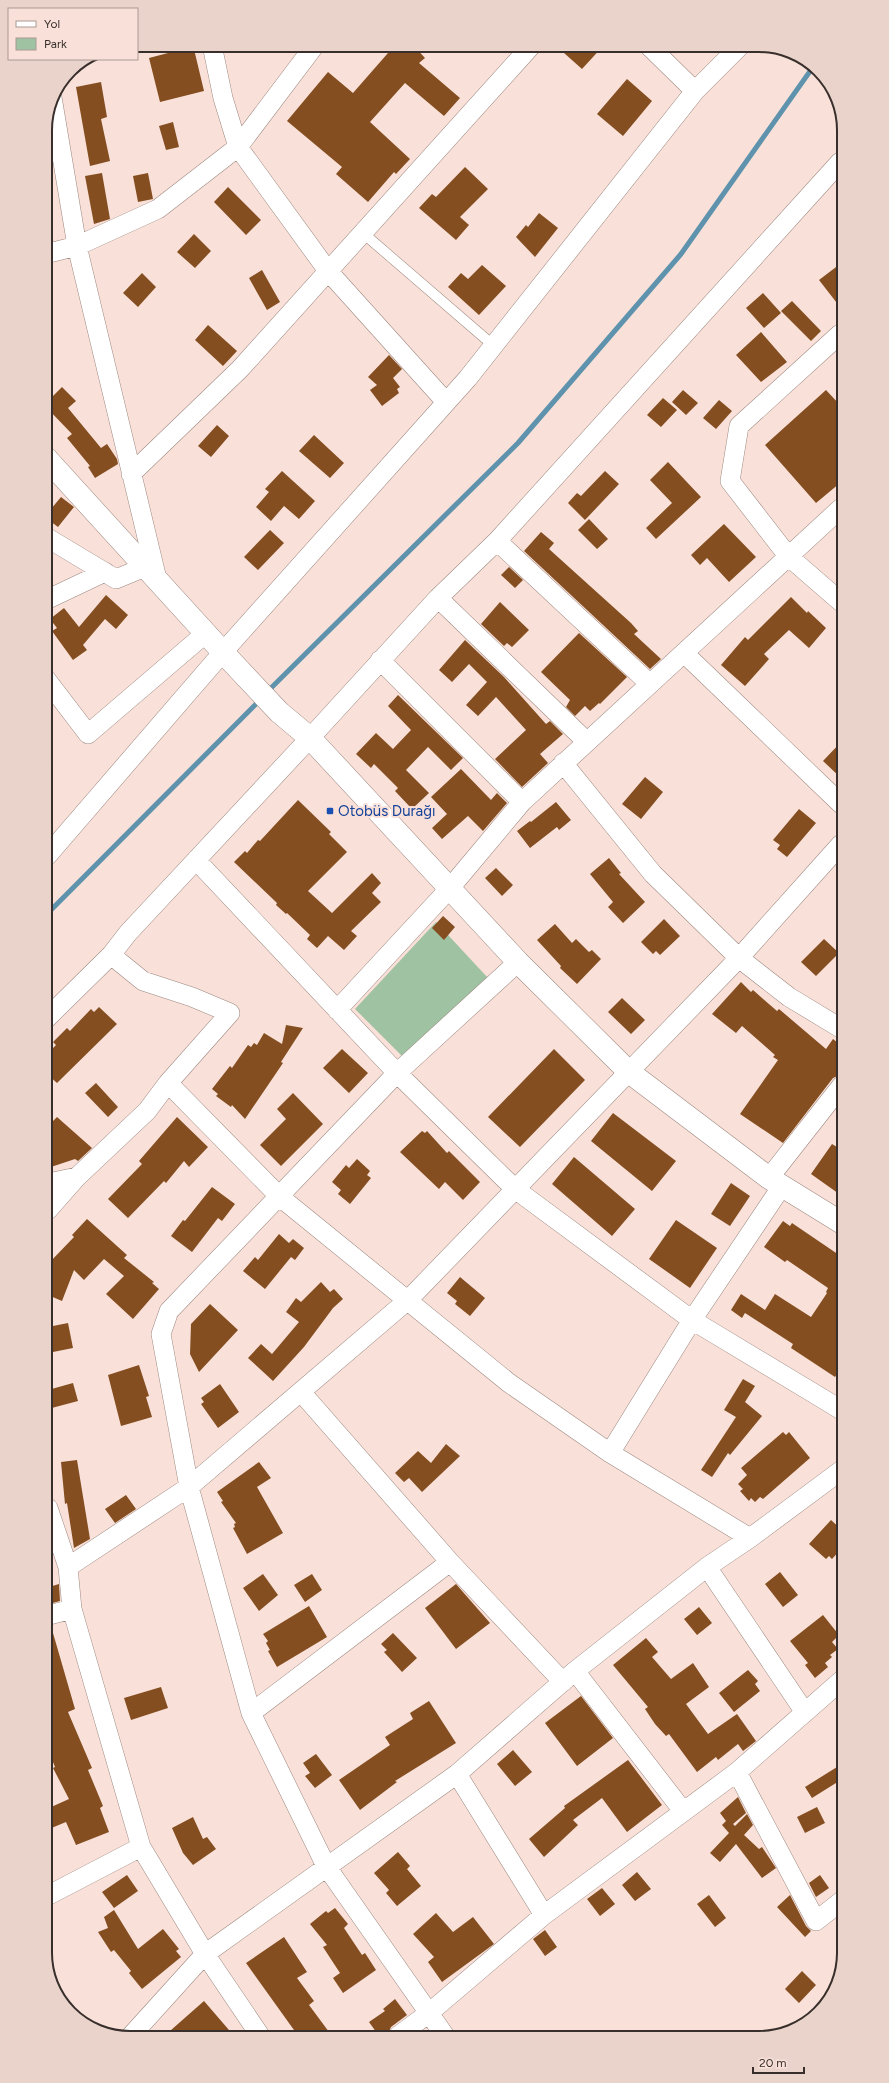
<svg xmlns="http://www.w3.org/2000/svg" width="889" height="2083" font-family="Figtree,sans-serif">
  <rect width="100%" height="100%" fill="#f9e1d9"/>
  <path fill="#9fc2a3" d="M436,922L488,978L403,1057L355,1009Z"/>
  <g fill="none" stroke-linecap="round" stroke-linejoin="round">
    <path stroke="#5f93ad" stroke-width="5" d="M267,692L518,443L681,254L813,67
      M47,914L260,700"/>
  </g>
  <path fill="#844e20" d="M189,45H193L204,91L160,102L149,58L168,53V50Z
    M395,45H413L425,58L419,63L460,98L444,116L405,83L370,122L410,159L396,174L394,172L368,202L336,174L342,167L287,121L328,72L353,93Z
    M571,45H604L582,69L564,53Z
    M627,79L652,101L623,136L597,114Z
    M101,82L107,117L101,119L110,161L90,166L76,87Z
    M173,122L179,147L166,150L159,126Z
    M465,167L488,189L460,217L469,225L456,240L419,208L432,194L436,197Z
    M102,173L110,219L94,224L85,176Z
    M148,173L153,199L138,202L133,176Z
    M228,187L261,220L246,235L214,202Z
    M539,213L558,228L535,257L516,237L526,225L528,227Z
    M194,234L211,251L195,268L177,252Z
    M840,264V307L819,280Z
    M482,265L506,286L479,315L448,287L461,273L468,279Z
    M262,270L280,302L267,310L249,278Z
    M142,273L156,287L138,307L123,293Z
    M763,293L781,313L764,328L746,308Z
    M792,301L821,331L811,341L781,311Z
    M208,325L237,351L223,366L195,340Z
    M761,332L787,362L761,382L736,355Z
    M389,355L402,369L393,378L400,387L397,389L399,393L382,406L370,390L377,385L368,377Z
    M62,387L76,401L68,408L101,448L107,444L117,459L118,464L95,478L88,467L90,466L67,438L72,434L46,407V403Z
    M683,390L698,403L686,415L672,402Z
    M826,390L840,405V483L816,503L765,445Z
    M663,398L677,410L661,427L647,415Z
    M719,400L732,411L716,429L703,418Z
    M217,425L229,436L211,457L198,446Z
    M314,435L344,463L330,478L299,451Z
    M668,462L701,497L656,539L646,528L672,503L650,480Z
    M282,471L315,501L299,519L284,506L271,521L256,507L269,492L265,489Z
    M605,471L619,484L585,520L568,503L577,493L581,496Z
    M61,497L74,507L58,527L46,518V515Z
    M589,519L608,539L597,549L578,530Z
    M724,524L756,557L729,582L707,558L700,565L691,555Z
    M270,530L284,543L258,570L244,557Z
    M541,532L554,543L549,549L631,623L638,631L634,634L661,659L650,669L524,551Z
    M509,567L523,580L515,588L501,575Z
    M106,595L128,615L116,629L105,619L83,645L87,650L73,660L52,631L57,628L50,619L64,608L79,627Z
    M791,597L807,613L808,611L826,628L809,648L789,630L764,654L769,659L745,686L721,665L745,637L748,640Z
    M500,602L529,630L512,647L507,643L504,646L481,624Z
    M579,633L627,677L600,704L599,703L590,711L585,706L575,716L566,707L570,700L541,672Z
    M465,640L504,677L546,724L550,721L563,734L540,754L548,763L522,787L495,759L526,730L496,697L478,716L466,705L487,682L469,664L452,682L439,670Z
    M398,695L463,758L451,770L428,747L406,770L429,793L412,809L395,791L398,788L374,764L371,768L356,754L376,733L393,749L411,730L388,706Z
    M841,742V778L823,761Z
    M461,769L491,800L497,793L507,803L483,831L468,816L442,839L432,828L447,814L431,797Z
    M645,777L663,792L641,819L622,804Z
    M298,800L331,832L329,834L347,852L308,891L332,913L372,873L381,883L372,893L381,902L351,931L357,936L344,950L328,936L317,948L307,939L310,935L287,913L286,914L276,905L277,903L234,862L245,851L247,853L258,840L260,841Z
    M556,802L571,820L559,830L557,827L530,848L517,831L530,821L531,822Z
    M799,809L816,823L787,857L777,849L780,845L773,840Z
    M609,858L621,873L619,874L645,902L623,923L608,907L613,902L590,874Z
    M496,868L513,885L502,896L485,878Z
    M443,916L455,927L444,940L432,928Z
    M664,919L680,936L660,955L656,951L653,954L641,942Z
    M555,924L572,943L576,939L589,952L592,950L601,959L577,984L560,968L561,966L537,940Z
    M824,939L839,953L816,976L801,962Z
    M741,982L751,992L753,990L777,1011L779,1009L826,1049L833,1039L842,1046V1074L833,1078L783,1143L740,1114L778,1060L773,1057L775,1055L742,1026L736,1033L712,1014Z
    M622,998L645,1020L631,1034L608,1012Z
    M99,1007L117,1024L57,1083L47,1074V1054L56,1045L53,1042L67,1028L70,1031L91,1009L94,1012Z
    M286,1025L303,1028L281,1062L283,1063L245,1119L232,1105L231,1107L216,1096L218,1094L212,1089L230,1066L232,1068L248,1045L251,1047L254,1043L257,1045L264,1033L282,1044Z
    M342,1049L368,1073L349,1093L323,1068Z
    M554,1049L585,1080L520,1147L488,1117Z
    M96,1083L118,1107L108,1117L85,1093Z
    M293,1093L323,1124L281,1166L260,1145L286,1119L277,1109Z
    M613,1113L676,1161L652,1191L591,1141Z
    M57,1117L92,1148L78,1161L75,1159L48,1168L47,1127Z
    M177,1117L208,1147L189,1167L184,1161L166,1183L164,1181L128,1218L108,1199L142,1164L139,1161Z
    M422,1131L425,1133L427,1131L447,1153L449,1151L480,1182L463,1200L445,1182L439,1189L400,1152Z
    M832,1144L842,1150V1196L811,1174Z
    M574,1157L635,1209L612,1236L552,1184Z
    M357,1159L370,1171L367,1175L371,1178L350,1204L338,1194L341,1190L332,1182L346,1165L349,1168Z
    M731,1183L750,1196L730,1226L711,1214Z
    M212,1187L235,1204L222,1221L218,1218L192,1252L171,1236L183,1220L185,1221Z
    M87,1219L127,1255L124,1258L154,1282L152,1283L159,1289L133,1319L106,1294L124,1276L104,1259L84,1280L74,1270L62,1301L48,1295V1264L74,1237L72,1235Z
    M676,1220L717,1248L690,1288L649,1259Z
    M783,1221L790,1226L792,1223L842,1257L843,1366L835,1377L791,1348L793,1344L745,1313L742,1318L731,1310L741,1294L765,1310L775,1294L811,1317L827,1293L826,1292L828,1288L787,1260L785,1262L764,1247Z
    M279,1234L289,1243L293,1239L304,1248L295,1260L291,1257L265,1289L243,1271L255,1257L258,1260Z
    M460,1277L485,1298L470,1316L455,1304L457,1301L447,1293Z
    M321,1282L330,1292L334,1289L343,1299L333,1308L304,1347L273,1381L248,1358L261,1344L272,1354L299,1322L286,1312L296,1298L301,1302Z
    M210,1304L238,1330L199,1372L190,1354L191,1324Z
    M68,1323L73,1348L48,1353V1327Z
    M139,1365L149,1396L146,1397L152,1417L121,1426L108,1375Z
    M743,1379L755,1386L745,1402L762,1416L730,1455L728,1453L712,1477L701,1470L736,1417L724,1410Z
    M73,1383L78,1401L48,1409V1390Z
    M220,1384L239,1412L218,1428L201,1404L204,1402L201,1398Z
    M783,1432L786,1435L789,1432L810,1458L763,1499L760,1497L755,1502L751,1498L749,1501L740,1491L743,1489L738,1484L747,1475L741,1468Z
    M446,1444L460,1456L422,1492L409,1478L404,1482L395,1473L418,1451L431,1463Z
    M77,1460L90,1539L74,1548L67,1503L65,1504L61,1462Z
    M259,1462L271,1478L257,1487L283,1533L247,1554L233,1528L235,1527L234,1524L236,1523L221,1502L223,1501L217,1492Z
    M126,1495L136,1509L115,1523L105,1509Z
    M831,1520L843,1531V1547L832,1559L829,1556L826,1559L809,1544Z
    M780,1572L798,1595L783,1607L765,1584Z
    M263,1574L278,1595L259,1611L243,1588Z
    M312,1574L322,1590L305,1602L294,1585Z
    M59,1584L60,1601L49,1604V1587Z
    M456,1584L490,1623L456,1649L425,1608Z
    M309,1606L327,1637L277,1667L268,1651L270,1650L266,1643L268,1641L263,1634Z
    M699,1607L712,1623L697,1635L684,1619Z
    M823,1615L839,1635L832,1642L838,1649L830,1655L832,1657L825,1663L828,1667L815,1678L805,1665L808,1663L790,1641Z
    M53,1633L75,1709L68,1712L92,1768L88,1770L103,1806L100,1808L109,1832L76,1845L66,1822L49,1829V1808L69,1799L53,1768L55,1767L49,1752V1634Z
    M393,1633L417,1658L402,1672L384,1652L387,1650L381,1644Z
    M646,1638L658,1652L652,1657L671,1679L693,1663L709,1687L686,1704L708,1734L737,1714L756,1741L743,1751L738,1744L718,1760L716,1757L697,1772L669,1734L666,1736L655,1724L645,1709L648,1707L613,1665Z
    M748,1670L758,1681L755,1684L760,1691L734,1712L719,1693Z
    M161,1687L168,1708L131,1720L124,1698Z
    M581,1696L613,1738L577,1766L545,1723Z
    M429,1701L456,1743L395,1781L397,1782L360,1810L339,1780L390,1745L385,1737L413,1719L410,1713Z
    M513,1750L532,1772L515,1786L497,1764Z
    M316,1754L332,1775L315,1788L305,1776L310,1773L303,1763Z
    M628,1760L662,1805L627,1832L602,1798L573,1820L578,1825L544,1857L529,1839L565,1808L564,1806Z
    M837,1767L844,1778L812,1798L805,1787Z
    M738,1797L746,1813L733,1824L735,1826L747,1814L753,1825L744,1835L759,1849L762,1847L776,1868L762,1878L736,1844L720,1862L710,1853L729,1833L722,1825L726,1821L720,1813Z
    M817,1807L825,1823L805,1833L797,1817Z
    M193,1817L203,1839L207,1837L216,1849L193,1865L183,1853L172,1828Z
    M398,1852L410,1866L407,1869L421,1886L397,1906L386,1893L389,1890L374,1873Z
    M637,1872L651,1889L635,1901L622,1885Z
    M127,1875L138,1891L114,1908L102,1892Z
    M820,1875L829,1888L816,1897L809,1883Z
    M602,1888L615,1904L600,1916L587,1899Z
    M709,1895L726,1918L715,1927L697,1904Z
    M790,1895L806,1926L811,1931L805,1937L777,1907Z
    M335,1908L348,1924L344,1928L362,1955L365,1953L376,1970L343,1993L333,1978L340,1973L323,1947L327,1945L310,1924L326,1911L328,1913Z
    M114,1910L138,1949L163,1929L179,1949L176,1951L181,1957L142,1989L129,1973L131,1971L114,1950L111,1952L98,1932L108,1928L104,1917Z
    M436,1913L453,1932L473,1917L494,1944L442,1982L428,1962L434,1957L413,1934Z
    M545,1930L557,1947L545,1956L533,1939Z
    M284,1937L307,1972L297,1978L314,2001L309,2005L332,2036L299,2037L246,1963Z
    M802,1971L816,1985L799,2003L785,1989Z
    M395,1999L407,2015L391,2027L387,2036H379L369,2022L385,2011L383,2009Z
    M204,2001L235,2037L162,2038Z"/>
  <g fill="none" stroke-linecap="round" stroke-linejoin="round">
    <g stroke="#9d8880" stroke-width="11">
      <path id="lane" d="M363,233L494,346"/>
    </g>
    <g stroke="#9d8880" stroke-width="20">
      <path id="street" d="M212,45L223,98L238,147L328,271L446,402
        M648,45L695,91
        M52,97L77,246L157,579
        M45,254L77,246L158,209L238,147L315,45
        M840,334L739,426L730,481L788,556L841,602
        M131,474L240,369L532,45
        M46,537L116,579L145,567
        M497,541L650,684
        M438,598L587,742
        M46,600L105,572
        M684,653L841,804
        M380,660L522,802
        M46,679L88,734L206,633
        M563,763L653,874L739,958L789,997L842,1029
        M47,856L223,652L468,378L695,91L741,45
        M196,860L397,1073L515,1189L692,1320L843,1411
        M337,1010L450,888L522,802L841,508
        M47,1018L111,955L128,933L310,738L438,598L497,541L840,162
        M168,1083L280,1197L509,1383L610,1453L750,1538
        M769,1178L842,1085
        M48,1183L77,1177
        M48,1210L77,1177L147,1111L168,1083L230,1013L192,997L143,981L111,955
        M301,1392L450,1562L563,1682
        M610,1453L692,1320L782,1186
        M48,1508L68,1567L72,1609L141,1847L205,1954L261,2037
        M68,1567L189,1487L408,1300L739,958L841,844
        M707,1567L804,1711
        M49,1615L72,1609
        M575,1671L683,1811
        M251,1713L450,1562
        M737,1772L816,1921L844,1899
        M457,1774L544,1915
        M49,1895L141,1847
        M398,2036L429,2013L544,1915L737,1772L843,1679
        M445,2036L326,1866L251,1713L189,1487L161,1334L169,1311L397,1073L518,962
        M129,2038L205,1954L457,1774L575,1671L707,1567L750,1538L843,1469"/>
    </g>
    <g stroke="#9d8880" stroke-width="23">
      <path id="secondary" d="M46,458L231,661L279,712L310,738L518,962L629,1072L769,1178L842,1223"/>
    </g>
    <use href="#lane" stroke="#fff" stroke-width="10"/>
    <use href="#street" stroke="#fff" stroke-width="19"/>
    <use href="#secondary" stroke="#fff" stroke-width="22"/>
  </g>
  <rect fill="#1a4fb4" stroke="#f9e1d9" stroke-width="1.5" x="326" y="807" width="8" height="8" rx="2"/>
  <g text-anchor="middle" stroke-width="4" stroke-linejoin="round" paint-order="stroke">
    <g font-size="15" fill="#164399" stroke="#f9e1d9" text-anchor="start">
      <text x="338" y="816">Otobüs Durağı</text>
    </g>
  </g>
  <path d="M0 0H889V2083H0ZM130 52H759A78 78 0 0 1 837 130V1953A78 78 0 0 1 759 2031H130A78 78 0 0 1 52 1953V130A78 78 0 0 1 130 52Z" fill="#ead3cb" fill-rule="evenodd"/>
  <path fill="none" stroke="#382f2c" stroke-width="2" d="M130 52H759A78 78 0 0 1 837 130V1953A78 78 0 0 1 759 2031H130A78 78 0 0 1 52 1953V130A78 78 0 0 1 130 52Z"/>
  <rect x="8" y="8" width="130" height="52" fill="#f9e1d9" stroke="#ac9a94"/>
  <rect x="16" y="21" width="20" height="6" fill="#ffffff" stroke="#ac9a94"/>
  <text x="44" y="28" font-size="12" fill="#382f2c">Yol</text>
  <rect x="16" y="38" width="20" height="12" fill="#9fc2a3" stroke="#ac9a94"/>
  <text x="44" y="48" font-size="12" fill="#382f2c">Park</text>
  <path d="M753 2067v6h51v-6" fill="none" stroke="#382f2c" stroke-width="2"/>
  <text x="759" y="2067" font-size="12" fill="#382f2c" stroke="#f9e1d9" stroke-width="3" paint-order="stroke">20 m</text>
</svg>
